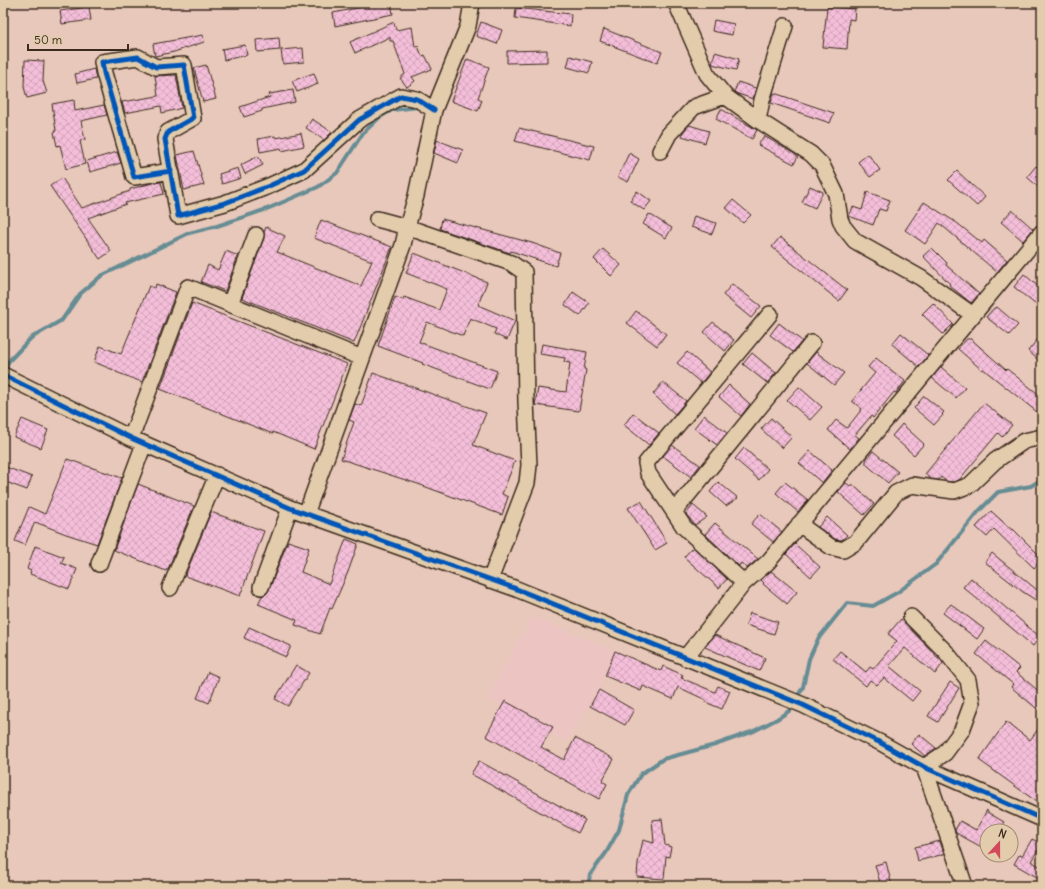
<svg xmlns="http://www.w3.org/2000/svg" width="1045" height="889" font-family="Delius,sans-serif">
  <defs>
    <pattern id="building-cross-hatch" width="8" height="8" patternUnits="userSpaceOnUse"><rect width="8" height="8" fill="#f4bed9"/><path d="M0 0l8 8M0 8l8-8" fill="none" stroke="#d2a3ba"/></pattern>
  </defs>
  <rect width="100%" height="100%" fill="#e8c8ba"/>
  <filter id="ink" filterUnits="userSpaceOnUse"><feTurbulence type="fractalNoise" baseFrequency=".025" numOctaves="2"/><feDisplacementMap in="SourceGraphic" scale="8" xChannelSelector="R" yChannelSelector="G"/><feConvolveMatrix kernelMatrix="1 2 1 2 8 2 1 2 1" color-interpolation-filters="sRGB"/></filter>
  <g filter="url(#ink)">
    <path fill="#ecc5c3" d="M531,616L616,651L599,690L590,706L566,742L487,698L514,647L524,633Z"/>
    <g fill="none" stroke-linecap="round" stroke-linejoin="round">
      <path stroke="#668c94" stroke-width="4" d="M5,372L8,362L31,338L62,320L80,294L101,276L189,233L217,226L267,209L318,187L337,173L363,133L380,117L392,110L418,107
        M796,699L803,687L809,659L818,639L847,603L873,606L898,592L936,564L979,511L998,492L1031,486L1042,479
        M588,886L590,875L606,853L619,830L628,795L641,774L663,759L715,745L754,731L777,719L789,711L793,704"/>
    </g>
    <path fill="url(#building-cross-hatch)" stroke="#3b2a1e" d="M382,3H391L393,14L335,26L333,13Z
      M89,7L91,20L62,24L60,11Z
      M827,7L855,9L854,20L849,19L847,49L823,47Z
      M516,8L571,14L570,26L515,18Z
      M714,20L734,24L732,35L712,31Z
      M394,22L396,30L412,27L415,47L418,46L422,56L425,55L432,69L412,77L415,81L407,87L400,78L405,74L393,41H390V37L355,53L350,42Z
      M481,22L502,30L497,44L476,36Z
      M604,29L662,52L657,63L600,41Z
      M203,35L204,42L174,52L155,56L153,44Z
      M279,38L280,50L257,52L256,40Z
      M245,45L247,55L224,60L222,49Z
      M303,48L304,62L283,64L281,50Z
      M547,50V62L507,63V51Z
      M715,52L739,59L736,70L712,64Z
      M570,56L592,62L589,73L567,67Z
      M467,59L489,67L478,98L482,100L478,111L451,101Z
      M25,60L44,61L43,81L47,93L27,98L24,87Z
      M206,65L216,99L203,102L194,68Z
      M94,69L96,79L77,83L75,74Z
      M314,73L318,84L297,92L292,81Z
      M176,75L182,108L162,113L161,106L125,113L122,102L158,96L155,76Z
      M738,82L756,88L753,99L738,94L734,92Z
      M293,90L295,102L262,109V111L244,117L240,107L270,97L269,94Z
      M774,93L834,113L830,123L771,103Z
      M74,100L75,111L104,105L107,115L81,121L85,140L80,141L85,164L66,169L60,145L57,146L54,132L56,131L52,104Z
      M721,109L757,130L752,139L716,119Z
      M312,119L332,132L324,140L306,128Z
      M689,125L709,131L705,143L682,136L683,132Z
      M519,128L594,146L590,160L515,141Z
      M301,133L304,146L282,151L281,148L260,152L258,139L275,136L276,138Z
      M764,136L798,156L794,164L758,145Z
      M437,140L463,150L458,163L434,153Z
      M194,151L204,185L184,190L177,155Z
      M117,152L121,163L90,172L87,161Z
      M629,153L639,159L628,182L618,177Z
      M868,154L880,170L870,177L858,162Z
      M258,156L263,165L245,174L241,165Z
      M1036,166L1042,171V190L1027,177Z
      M238,168L241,178L222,184L219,174Z
      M957,171L985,197L977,206L948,180Z
      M62,178L82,208L130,191V189L153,183L161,182L164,194L125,203L126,204L88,218L111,251L100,259L50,186Z
      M810,186L823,192L815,208L802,202Z
      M637,191L651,201L644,210L630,201Z
      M867,192L890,200L886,211L879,209L873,225L849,216L853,207L862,210Z
      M733,200L751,215L743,223L726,208Z
      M924,202L957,223L982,243L984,240L1007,260L997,272L939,223L925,244L905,230Z
      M1012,210L1033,229L1023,241L1001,222Z
      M649,214L672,228L666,238L643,224Z
      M694,216L716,223L712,234L691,227Z
      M442,219L532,243L560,253L556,266L511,251L510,253L507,252L440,229Z
      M321,220L392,247L354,343L242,298L264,238V232L266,227L285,236L277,252L361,286L372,261L314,238Z
      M780,237L847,290L839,301L772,247Z
      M932,248L947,263L946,265L979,294L971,303L949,285L950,284L923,256Z
      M603,249L621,265L611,276L594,259Z
      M226,251L238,256L225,291L201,282L208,265L218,270Z
      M414,253L487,282L478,305L515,321L507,340L494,334L496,329L470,318L463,336L427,322L419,342L497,371L490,389L422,364L423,363L378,346L395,297L403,300L404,297L439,310L447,289L406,273Z
      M1024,274L1042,290V298L1036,305L1014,287Z
      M156,284L176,292L142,382L116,372V371L94,362L100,346L121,354L149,286L155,288Z
      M732,284L761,306L751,318L723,295Z
      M573,292L589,303L580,316L565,305Z
      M192,303L347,364L314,449L273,432V434L160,389Z
      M933,303L953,324L943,334L922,314Z
      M997,307L1018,325L1009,335L986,317L994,308H995Z
      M636,311L666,334L657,346L627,323Z
      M713,322L734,340L725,351L704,332Z
      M779,323L802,341L793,352L770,335Z
      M901,333L928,355L919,367L892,344Z
      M1042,334V363L1028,351Z
      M967,339H971L1006,370L1007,369L1042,397V416L983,369L982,370L958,349Z
      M542,344L587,352L584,369L586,370L579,411L535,405L538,388L566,392L570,363L564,362L565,358L540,354Z
      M687,352L710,372L701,383L677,363Z
      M816,352L844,373L834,385L807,363Z
      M752,353L776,373L767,383L743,364Z
      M876,358L905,381L896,393L894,392L873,418L871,416L855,435L859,438L850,449L828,430L836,420L847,428L862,409L852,401L875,373L868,367Z
      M941,367L965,388L956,398L932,378Z
      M373,373L486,413L473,445L515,461L502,494L508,497L502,515L418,484L341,459L354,422L349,420L355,404L361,406Z
      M663,382L686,401L675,414L653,394Z
      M729,385L750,404L741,416L719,397Z
      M799,387L822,407L810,420L787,400Z
      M924,396L944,412L942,414L943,415L934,425L914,408Z
      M984,403L1012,425L1002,437L998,433L959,480L953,482L946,481L941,477L939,480L931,479L925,474Z
      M633,413L659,433L649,445L624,425Z
      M704,415L727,433L717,445L694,428Z
      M771,418L792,437L782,448L761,429Z
      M22,419L48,430L41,448L14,437Z
      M902,424L924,444L914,455L892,436Z
      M672,445L700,465L691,477L663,456Z
      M744,448L768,469L759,480L735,459Z
      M810,451L832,470L822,483L799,463Z
      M873,451L898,472L888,483L866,464V460Z
      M67,459L122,478L97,544L66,534L35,522L25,545L15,541L29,507L45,514Z
      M3,466L32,477L27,490L3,481Z
      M718,482L738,498L726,506L710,492Z
      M785,482L808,500L798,512L776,493Z
      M846,483L850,486L852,484L874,504L864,515L838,492Z
      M138,484L194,506L168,569H167L166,571L114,550Z
      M641,501L667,543L655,550L628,508Z
      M693,505L707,517L695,525L686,514Z
      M991,511L1012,530L1013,529L1042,558V560L1034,568L994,529L987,537L976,527Z
      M211,512L264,531L240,596L185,576Z
      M760,514L782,532L773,542L751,524Z
      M827,517L847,535L842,540L835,539L818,527Z
      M715,523L734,539L758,559L747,568L741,563L739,566L705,534Z
      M346,539L358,544L348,572L332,609L330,608L320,634L295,625L297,620L258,604L262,596L266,594L269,590L288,541L309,548L301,572L329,584Z
      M795,544L820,567L811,577L786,554Z
      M35,546L64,557L61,563L77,569L69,589L30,574L31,571L27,569Z
      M693,547L727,579L719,588L684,557Z
      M992,553L1042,594V604L1023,592L985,562Z
      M771,571L797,592L787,604L763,584L764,583L761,580Z
      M971,578L1040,637L1033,646L963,587Z
      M951,604L984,629L977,639L943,613Z
      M750,613L778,622L774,634L746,625Z
      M901,619L943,663L935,674L905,648L889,666L920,691L912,701L884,678L877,685L870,680L866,686L833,659L840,651L866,672L870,667L873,669L897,641L888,634Z
      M249,627L291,646L286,657L244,638Z
      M715,635L765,658L759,671L705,647Z
      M986,641L1020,668L1016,672L1042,694V713L1011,687L1013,684L976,654Z
      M615,651L661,671L663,666L683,675L681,678L715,692L718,686L730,691L722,709L705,702L706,700L678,687L673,699L643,686L641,691L605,676Z
      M296,665L309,673L288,706L275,699Z
      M208,672L219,677L209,703L197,698Z
      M950,682L959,688L938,722L928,716Z
      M599,690L634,710L625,725L590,706Z
      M505,701L553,727L541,747L564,760L575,738L614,759L602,781L607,784L599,799L486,736Z
      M1006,722L1030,740L1042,724V794L1037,802L979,760Z
      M919,734L936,748L925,756L911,744Z
      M479,761L585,820L578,833L471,774Z
      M987,810V812L1004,822L998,831H987V850L956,833L955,830L960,821L976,830Z
      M662,819L665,845L671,847L669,857L666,856L664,879L637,877L638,863L643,840L654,843L652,820Z
      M1032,839L1042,844L1031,861L1042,868V880L1014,864L1019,855L1022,856Z
      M940,841L944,854L918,861L915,847Z
      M886,862L892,886H881L875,865Z"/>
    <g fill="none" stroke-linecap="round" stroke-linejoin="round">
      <g stroke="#3b2a1e" stroke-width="18">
        <path id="minor" d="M676,3L707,74L725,96L758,120L811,154L822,165L836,194L840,219L843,226L855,241L921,278L973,315
          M758,120L762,100L785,26
          M660,151L669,134L694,107L725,96
          M171,171L134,177L104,73L102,62L138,57L156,67L184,65L193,118L168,132L165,139L178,216L225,203L269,186L304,170L359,120L401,96L417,99L434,110
          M377,219L407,227L511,263L524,272L526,402L529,465L527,483L490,580
          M230,304L256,235
          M3,375L131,438L290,508L514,588L803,705L881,743L924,767L1042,819
          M131,438L188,287L362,358
          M674,512L648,473L646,463L770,314
          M306,514L403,245L407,227L416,196L434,110L468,26L472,3
          M799,524L831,547L843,550L856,542L896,493L912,485L954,491L970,485L995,461L1024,441L1042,437
          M99,564L144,444
          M744,583L684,527L674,512L812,343
          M261,587L290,508
          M170,588L217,475
          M911,617L946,652L968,680L972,703L962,730L945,753L924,767L965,886
          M685,658L744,583L768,562L1042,232"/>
      </g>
      <use href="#minor" stroke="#e3ccac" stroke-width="15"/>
      <g stroke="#e3ccac" stroke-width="8">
        <path id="cycleway" d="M171,171L134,177L104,73L102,62L138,57L156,67L184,65L193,118L168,132L165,139L178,216L225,203L269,186L304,170L359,120L401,96L417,99L434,110
          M3,375L131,438L290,508L514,588L803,705L881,743L924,767L1042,819"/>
      </g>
      <use href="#cycleway" stroke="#0057b8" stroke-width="5"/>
    </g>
  </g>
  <rect width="1045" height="889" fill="none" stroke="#e3ccac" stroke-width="16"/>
  <rect x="8" y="8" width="1029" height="873" fill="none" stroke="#3b2a1e" stroke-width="1.5" filter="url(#ink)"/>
  <g transform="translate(999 843) rotate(21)"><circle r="19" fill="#e3ccac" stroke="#a08b73"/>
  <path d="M0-3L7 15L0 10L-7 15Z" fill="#d1495b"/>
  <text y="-6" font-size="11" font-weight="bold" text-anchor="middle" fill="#3b2a1e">N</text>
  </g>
  <path d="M28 44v6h100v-6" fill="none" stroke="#3b2a1e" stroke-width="2"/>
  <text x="34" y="44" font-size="12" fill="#3b2a1e" stroke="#e3ccac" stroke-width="3" paint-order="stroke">50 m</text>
</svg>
